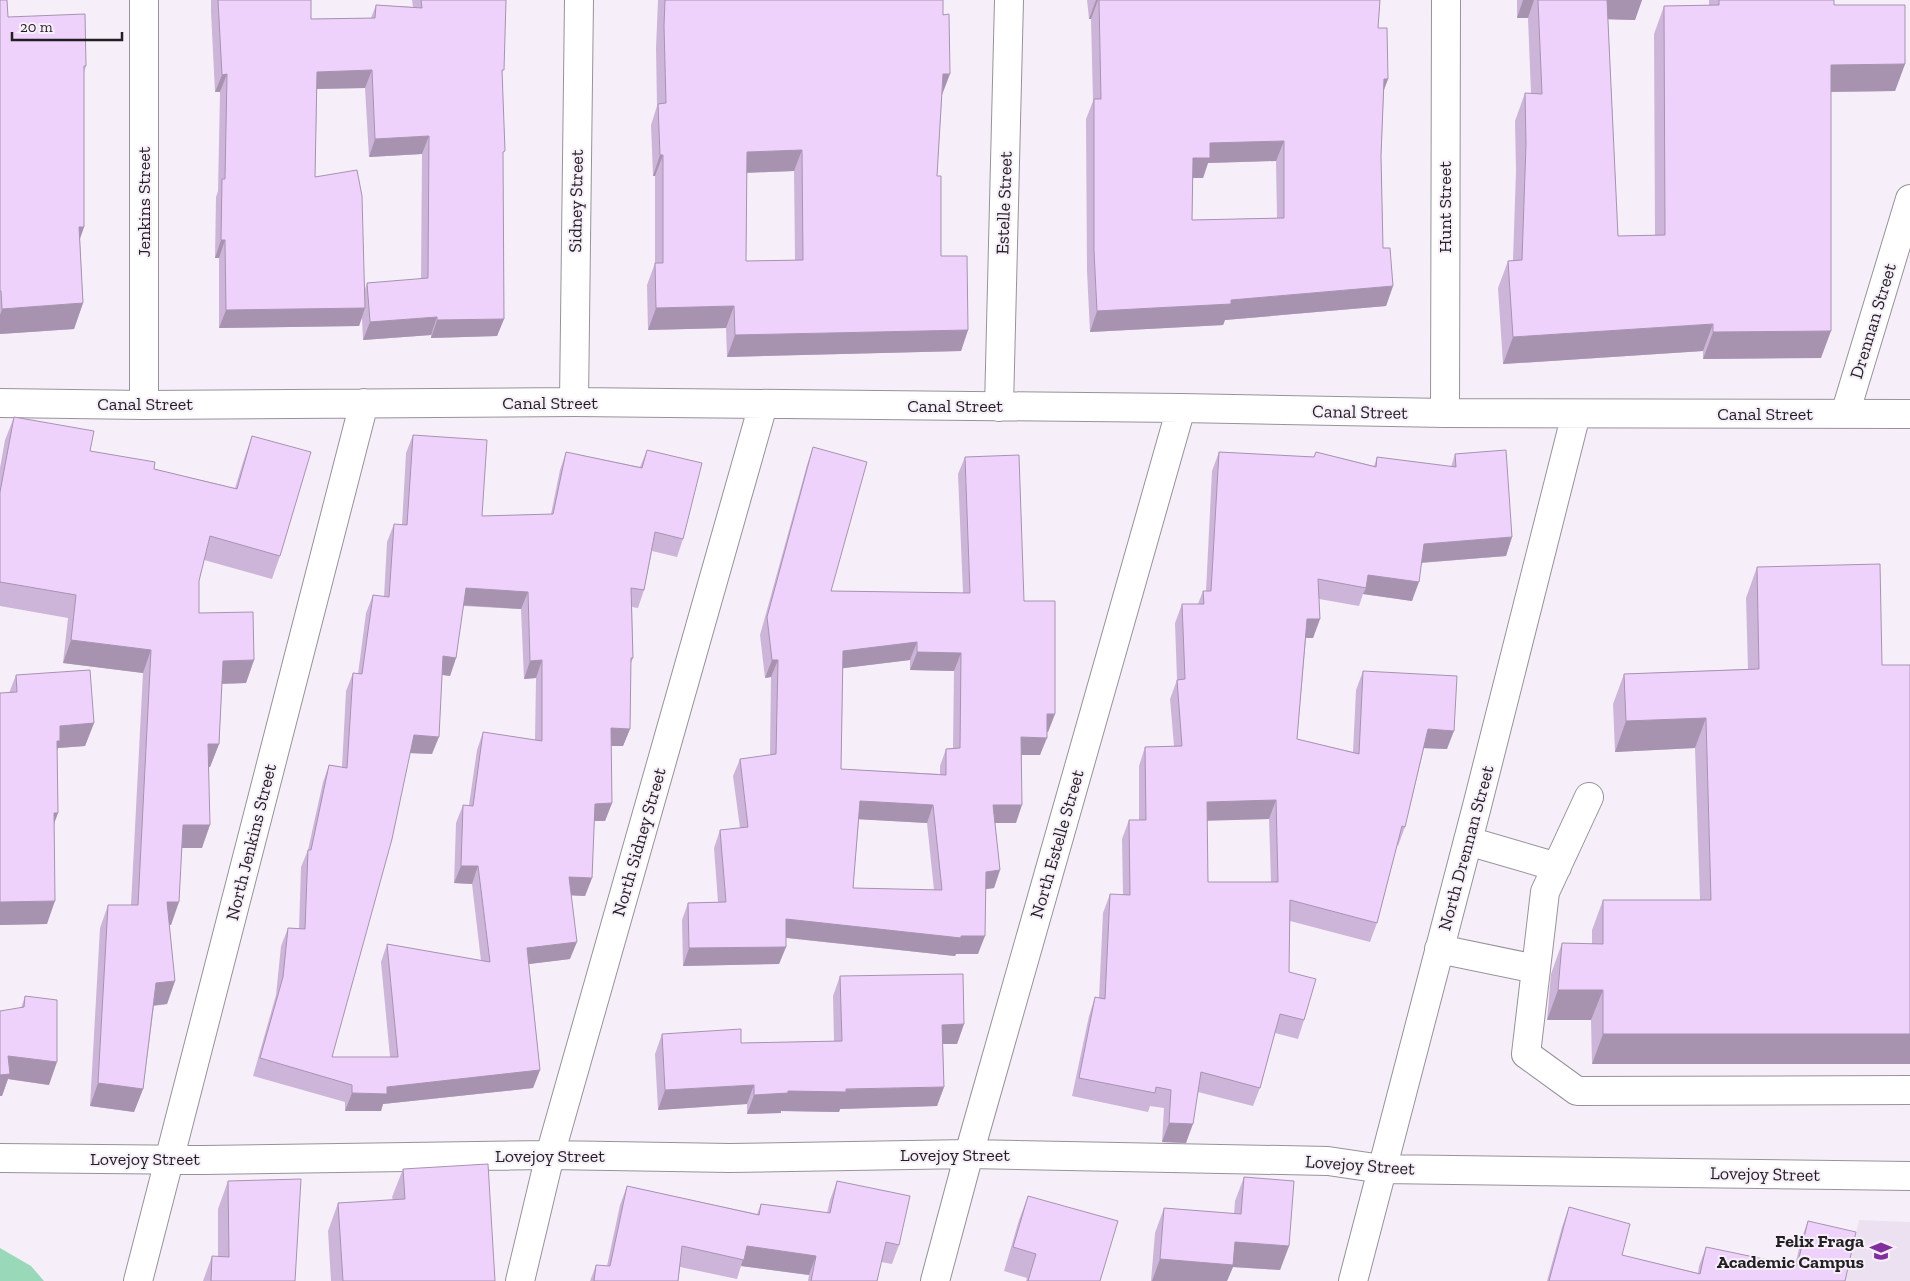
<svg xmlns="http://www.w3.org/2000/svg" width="1910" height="1281" font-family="'Zilla Slab',serif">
  <rect width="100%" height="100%" fill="#f6eff9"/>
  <path fill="#ece1f1" d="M1859,1220L1910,1222V1281H1845Z"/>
  <path fill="#99d9ba" d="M0,1248L31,1266L44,1281H0Z"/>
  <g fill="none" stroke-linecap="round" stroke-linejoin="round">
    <g stroke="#97929a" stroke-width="30">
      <path id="minor" d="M144,0V405
        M574,402L579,0
        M0,403L144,405L574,402L1181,408L1445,413L1910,414
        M999,407L1009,0
        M1445,413L1446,0
        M1845,414L1910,199
        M1589,797L1545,892L1526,1054L1577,1091L1910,1090
        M1468,841L1557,867
        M1439,949L1536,969
        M0,1158L203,1160L550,1155L730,1158L969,1154L1328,1161L1382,1169L1910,1176
        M138,1281L364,403
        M520,1281L550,1155L763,405
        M935,1281L969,1154L1181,408
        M1353,1281L1477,806L1576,414"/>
    </g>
    <use href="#minor" stroke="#fff" stroke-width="28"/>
  </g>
  <path fill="#cdb5d9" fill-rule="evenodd" d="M0,0L8,17L86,66L84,72V227L80,239L83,303L74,329L0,334Z
    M211,0H311V19L371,18L376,5L413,7L412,0H506L502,77L504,319L497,336L431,338V335L363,340L362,318L359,326L219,328V258H215L216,197L218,191L220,92H215L211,12ZM365,88L369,157L422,154L421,279L367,283L365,289L315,177L317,89Z
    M658,0H943L942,95L937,176L941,256L968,330L961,351L727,357L726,328L648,330L647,285L655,263V176H653L651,125L657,106L656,48ZM794,171L795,260L746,261L747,173Z
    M1087,0H1380L1378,28L1388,79L1384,90L1381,156L1383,248L1393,286L1386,306L1225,320L1223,325L1090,332L1087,271L1086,119L1093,101L1091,19H1089ZM1276,161L1277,218L1192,220L1193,178H1203L1208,163Z
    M1517,0H1642L1635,20L1608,19L1618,236L1655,235L1654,34L1664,6L1709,5V0H1834V5L1905,64L1895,91L1831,92L1821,358L1703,359V351L1503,364L1498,288L1508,261L1513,260L1516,171L1515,121L1525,93H1531L1528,18H1517Z
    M14,417L90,451L154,469L235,488L244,459L252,436L280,556L272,579L204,560L199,581V613L254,660L246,683L222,684L219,744L210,767H209L202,848H182L171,925H169L175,981L167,1004L154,1006L143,1089L134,1112L90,1106L100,928L108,905H131L143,673L63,663L68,618L0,606V468L5,440Z
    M413,435L482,516L551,514L560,470L566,452L640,467L647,450L683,539L677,557L652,551L644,590L638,608L632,607L633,658L631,663L630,729L623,746H611L612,803L605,821H594L592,878L585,896L571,895L570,959L529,964L540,1070L533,1088L383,1104L381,1111H345V1102L253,1076L276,995L281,946L288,928L299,929L301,867L308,850L323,782L329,765L342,767L346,691L353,673L358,674L366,613L373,595L384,597L387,542L394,524L402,525L406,453ZM463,606L521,609L524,679L536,678L535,740L483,732L477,750L469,805H463L456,823L454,883L472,884L481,961L387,944L381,962L390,1057H332L410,753L432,754L442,675L450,676L456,658Z
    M813,447L831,591L963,593L958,474L965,457L1024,601L1055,714L1048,732H1047L1040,755H1022L1016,823H995L1000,870L994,888L986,889L978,954H956L955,956L786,938V947L779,964L683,966L682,920L688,903L718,902L714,848L720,830L740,828L733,776L740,759L770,755L771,677L765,678L760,635L807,465ZM910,660V670L954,671L953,748L946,749L940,766V774L841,769L843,668ZM859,819L927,823L934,890L853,888Z
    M1219,452L1314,457L1316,452L1374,466L1377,457L1451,467L1455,454L1512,537L1506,556L1421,563L1412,601L1363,594L1359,606L1319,599L1320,619L1313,638H1306L1297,739L1353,752L1356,690L1363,671L1447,749L1424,748L1405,827L1398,846L1397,845L1377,923L1370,942L1290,921L1289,972L1304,1020L1298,1039L1275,1033L1260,1088L1253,1106L1198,1092L1186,1143L1162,1142L1164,1108L1150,1106L1148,1112L1072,1096L1089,1016L1095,997L1099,998L1103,913L1110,894L1123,895L1122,839L1129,820H1139V766L1145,747L1174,746L1170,699L1177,680L1175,623L1182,604H1198L1203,591H1206L1212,471ZM1269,819L1271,882H1208L1207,820Z
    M1757,567L1882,665L1592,1064L1591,1020H1547L1551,974L1562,943L1592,944V930L1603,900H1700L1695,748L1615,752L1613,704L1624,674L1748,669L1746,598Z
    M16,675L94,723L85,746L58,748L57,750L58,813L54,822L47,924L0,925V693H9Z
    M840,976L964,1024L957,1044H943L944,1087L937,1106L840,1109L839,1112L781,1111V1113L747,1114V1104L658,1110L655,1054L662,1034L741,1043L834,1041L833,996Z
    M25,996L49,1085L8,1079L2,1096L21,1008Z
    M403,1169L495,1281H331L328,1231L338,1203L393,1200L392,1197Z
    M1244,1177L1289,1246L1280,1270L1233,1267L1227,1281H1151L1155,1233L1164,1208L1234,1214L1235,1201Z
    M228,1181L295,1281H203L212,1256H218V1209Z
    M837,1181L899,1245L892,1264L881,1262L877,1281H808L809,1275L741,1266L737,1279L680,1267L678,1281H590L596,1265L607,1266L620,1205L627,1186L757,1214L761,1204L827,1213L830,1200Z
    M1028,1196L1100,1281H1026L1027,1278L1004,1271L1019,1220Z
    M1569,1207L1622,1255L1698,1273L1699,1266L1706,1247L1795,1266L1801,1240L1808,1221L1845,1281H1547L1562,1227Z"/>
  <path fill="#a793b0" d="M1096,0H1098L1091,19H1089Z
    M1523,0H1534L1528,18H1517Z
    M1604,0H1642L1635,20L1597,19Z
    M1905,64L1895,91L1821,92L1831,65Z
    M372,70L365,88L311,89L317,72Z
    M227,74L220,92H215L222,75Z
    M943,74H950L942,95Z
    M1384,79H1388L1380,100Z
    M429,136L422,154L369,157L375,139Z
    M1284,141L1276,161L1208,163L1203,178H1185L1193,158L1210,143Z
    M802,150L794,171L739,173L747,152Z
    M660,155H663L655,176H653Z
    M79,227H84L75,252Z
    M221,240H225L219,258H215Z
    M1393,286L1386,306L1225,320L1223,325L1090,332L1097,311Z
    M83,303L74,329L0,334V315L2,309Z
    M734,306L726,328L648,330L656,308Z
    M365,308L359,326L219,328L226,310Z
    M437,317L431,335L363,340L370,322Z
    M504,319L497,336L431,338L437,320Z
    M1713,324L1703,351L1503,364L1513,337Z
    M968,330L961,351L727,357L735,335Z
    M1831,331L1821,358L1703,359L1713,332Z
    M1512,537L1506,556L1417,563L1424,544Z
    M1368,575L1419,582L1412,601L1363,594L1366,588Z
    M466,588L528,592L521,609L459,605Z
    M1307,619H1320L1313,638H1301Z
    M71,640L151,650L143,673L63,663Z
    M917,642L910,660L837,669L843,651Z
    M917,652L961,653L954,671L910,670Z
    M443,656L456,658L450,676L437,674Z
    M254,660L246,683L215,684L223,661Z
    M542,660L536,678L524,679L530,661Z
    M772,660H778L771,677L765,678Z
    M1047,714H1055L1048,732L1041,731Z
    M1706,718L1695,748L1615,752L1626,721Z
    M94,723L85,746L58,748L52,763L60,726Z
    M611,728L630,729L623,746H604Z
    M1428,729L1454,731L1447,749L1421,748Z
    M414,735L439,737L432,754L408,753Z
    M1021,737L1047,738L1040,755H1015Z
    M208,744H219L210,767H200Z
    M1276,800L1269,819L1200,821L1207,802Z
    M860,801L933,805L927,823L854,819Z
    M612,803L605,821H589L595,804Z
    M993,805H1022L1016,823H987Z
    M54,813H58L50,835Z
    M183,825H210L202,848H174Z
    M461,866H478L472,884L454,883Z
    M1000,870L994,888L979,890L986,872Z
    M569,877L592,878L585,896L562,895Z
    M55,901L47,924L0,925V902Z
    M167,902H179L171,925H158Z
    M786,919L985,936L978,954H956L955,956L779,937Z
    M577,942L570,959L521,965L527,948Z
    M786,947L779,964L683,966L689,948Z
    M175,981L167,1004L148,1006L156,983Z
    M1558,990H1603L1591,1020H1547Z
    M964,1024L957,1044H935L942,1025Z
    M1603,1034H1910V1064H1592Z
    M8,1056L57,1062L49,1085L8,1079L2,1096H0V1075Z
    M540,1070L533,1088L383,1104L381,1111H345L352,1093L387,1087Z
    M98,1083L143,1089L134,1112L90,1106Z
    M754,1085L747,1104L658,1110L665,1090Z
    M944,1087L937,1106L840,1109L839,1112L781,1111V1113L747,1114L754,1095L788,1091Z
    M1169,1123L1193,1124L1186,1143L1162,1142Z
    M1235,1242L1289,1246L1280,1270L1233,1267L1227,1281H1152L1160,1259Z
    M747,1246L816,1256L809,1275L741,1266Z"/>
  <path fill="#eed2fc" stroke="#a793b0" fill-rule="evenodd" d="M0,0H7L8,17L85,14L86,66H84V227H79L83,303L2,309L1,291H0Z
    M218,0H311V19L375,18L376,5L422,8L421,0H506L504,70H502L505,151L503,152L504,319L437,320V317L370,322L367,283L428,278L429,136L375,139L372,70L317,72L315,177L357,170L362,196L365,308L226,310L225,240H221L222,179H225L227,74L222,75Z
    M665,0H943V15L949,14L950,74H943L937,176H941V256H967L968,330L735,335L734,306L656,308L655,263H663V155H660L658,104L666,103L664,26ZM802,150L803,260L746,261L747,152Z
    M1099,0H1380L1378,28H1387L1388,79H1384L1381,156L1383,248H1390L1393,286L1231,300V304L1097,311L1094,251V99H1101ZM1284,141V218L1192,220L1193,158H1210V143Z
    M1538,0H1607L1618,236L1665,235L1664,6L1719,5V0H1834V5H1905V64L1831,65V331L1713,332V324L1513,337L1508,261L1522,260L1526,144L1525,93L1542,94Z
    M14,417L94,431L90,451L155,462L154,469L237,489L252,436L311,452L280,556L210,536L199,581V613L253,612L254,660L223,661L219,744H208L210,825H183L179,902H167L175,981L156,983L143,1089L98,1083L108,905H138L151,650L71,640L76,595L0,582V492Z
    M413,435L487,440L482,516L553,514L566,452L642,468L647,450L702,463L683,539L655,532L644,590L631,588L633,658H631L630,729L611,728L612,803L595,804L592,878L569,877L577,942L527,948L540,1070L387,1087V1094L352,1093V1085L260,1058L283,977L288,928L305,929L308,850H311L329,765L347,768L353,673L362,674L373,595L389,597L394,524L407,525ZM466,588L528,592L530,661L542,660V741L483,732L473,806L463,805L461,866H478L490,962L387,944L398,1057H332L392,839L414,735L439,737L443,656L456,658Z
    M813,447L867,462L831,591L970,593L965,457L1019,455L1024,601H1055V714H1047V738L1021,737L1022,805H993L1000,870L986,872L985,936H961V938L786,919V947L689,948L688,903L726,902L720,830L748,827L740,759L776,754L778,660H772L767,617ZM917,642V652L961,653L960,748L946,749V775L841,769L843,651ZM860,801L933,805L942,890L853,888Z
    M1506,450L1512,537L1424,544L1419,582L1368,575L1366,588L1318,579L1320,619H1307L1297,739L1359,754L1363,671L1457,676L1454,731L1428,729L1405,827L1402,826L1377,923L1290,900L1289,972L1316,979L1304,1020L1280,1014L1260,1088L1201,1072L1193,1124L1169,1123L1171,1090L1156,1087L1155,1093L1079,1078L1095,997L1105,999L1110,894L1130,895L1129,820H1146L1145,747L1182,746L1177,680L1185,679L1182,604H1204L1203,591H1211L1219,452L1314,457L1316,452L1376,467L1377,457L1456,467L1455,454ZM1276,800L1278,882H1208L1207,802Z
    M1880,564L1882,665H1910V1034H1603V990H1558L1562,943L1603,944V900H1711L1706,718L1626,721L1624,674L1759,669L1757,567Z
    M90,670L94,723L60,726V741H57L58,813H54L55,901L0,902V693L17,692L16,675Z
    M963,974L964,1024L942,1025L944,1087L846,1089V1092L788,1091V1093L754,1095V1085L665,1090L662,1034L741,1029V1043L842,1041L840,976Z
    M25,996L57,1000V1062L8,1056L10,1074L0,1075V1011L24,1007Z
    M488,1164L495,1281H343L338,1203L405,1199L403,1169Z
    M1244,1177L1294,1181L1289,1246L1235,1242L1233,1265L1160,1259L1164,1208L1241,1214Z
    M301,1179L295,1281H211L212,1256L229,1257L228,1181Z
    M837,1181L910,1196L899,1245L886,1242L877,1281H811L816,1256L747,1246L744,1260L682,1246L678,1281H594L596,1265L610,1266L627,1186L759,1215L761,1204L830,1213Z
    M1028,1196L1118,1221L1100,1281H1028L1036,1254L1013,1247Z
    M1569,1207L1630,1224L1622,1255L1700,1274L1706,1247L1797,1266L1808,1221L1856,1232L1845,1281H1549Z"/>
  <defs>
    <g id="school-bare" transform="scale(1.725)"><path d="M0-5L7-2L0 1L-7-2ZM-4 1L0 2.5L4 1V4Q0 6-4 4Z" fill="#822e9c" stroke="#f6eff9" stroke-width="2.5" paint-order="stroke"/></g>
  </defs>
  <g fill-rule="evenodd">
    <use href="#school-bare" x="1881" y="1251"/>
  </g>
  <g text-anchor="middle" stroke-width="4" stroke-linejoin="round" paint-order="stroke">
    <g font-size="18" fill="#221f23" stroke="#f6eff9">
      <text transform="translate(576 201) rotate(-89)" y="6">Sidney Street</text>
      <text transform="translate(144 202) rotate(-90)" y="6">Jenkins Street</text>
      <text transform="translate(1004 203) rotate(-88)" y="6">Estelle Street</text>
      <text transform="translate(1445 207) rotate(-90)" y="6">Hunt Street</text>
      <text transform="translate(1873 321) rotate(-73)" y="6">Drennan Street</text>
      <text x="550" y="409">Canal Street</text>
      <text x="145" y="410">Canal Street</text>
      <text x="955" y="412">Canal Street</text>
      <text transform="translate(1360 412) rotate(1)" y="6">Canal Street</text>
      <text x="1765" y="420">Canal Street</text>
      <text transform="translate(251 842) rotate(-76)" y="6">North Jenkins Street</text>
      <text transform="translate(639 842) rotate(-74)" y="6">North Sidney Street</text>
      <text transform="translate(1057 844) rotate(-74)" y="6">North Estelle Street</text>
      <text transform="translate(1466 848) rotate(-75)" y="6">North Drennan Street</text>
      <text x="955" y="1161">Lovejoy Street</text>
      <text x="550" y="1162">Lovejoy Street</text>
      <text x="145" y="1165">Lovejoy Street</text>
      <text transform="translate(1360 1165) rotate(4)" y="6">Lovejoy Street</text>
      <text transform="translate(1765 1174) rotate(1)" y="6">Lovejoy Street</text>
    </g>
    <g font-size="18" font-weight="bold" fill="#221f23" stroke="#f6eff9" text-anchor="end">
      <text x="1864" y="1247">Felix Fraga<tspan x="1864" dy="21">Academic Campus</tspan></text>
    </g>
  </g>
  <path d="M12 32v8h110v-8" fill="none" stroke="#221f23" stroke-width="2.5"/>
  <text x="20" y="32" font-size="15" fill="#221f23" stroke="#f6eff9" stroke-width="4" paint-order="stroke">20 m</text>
</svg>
